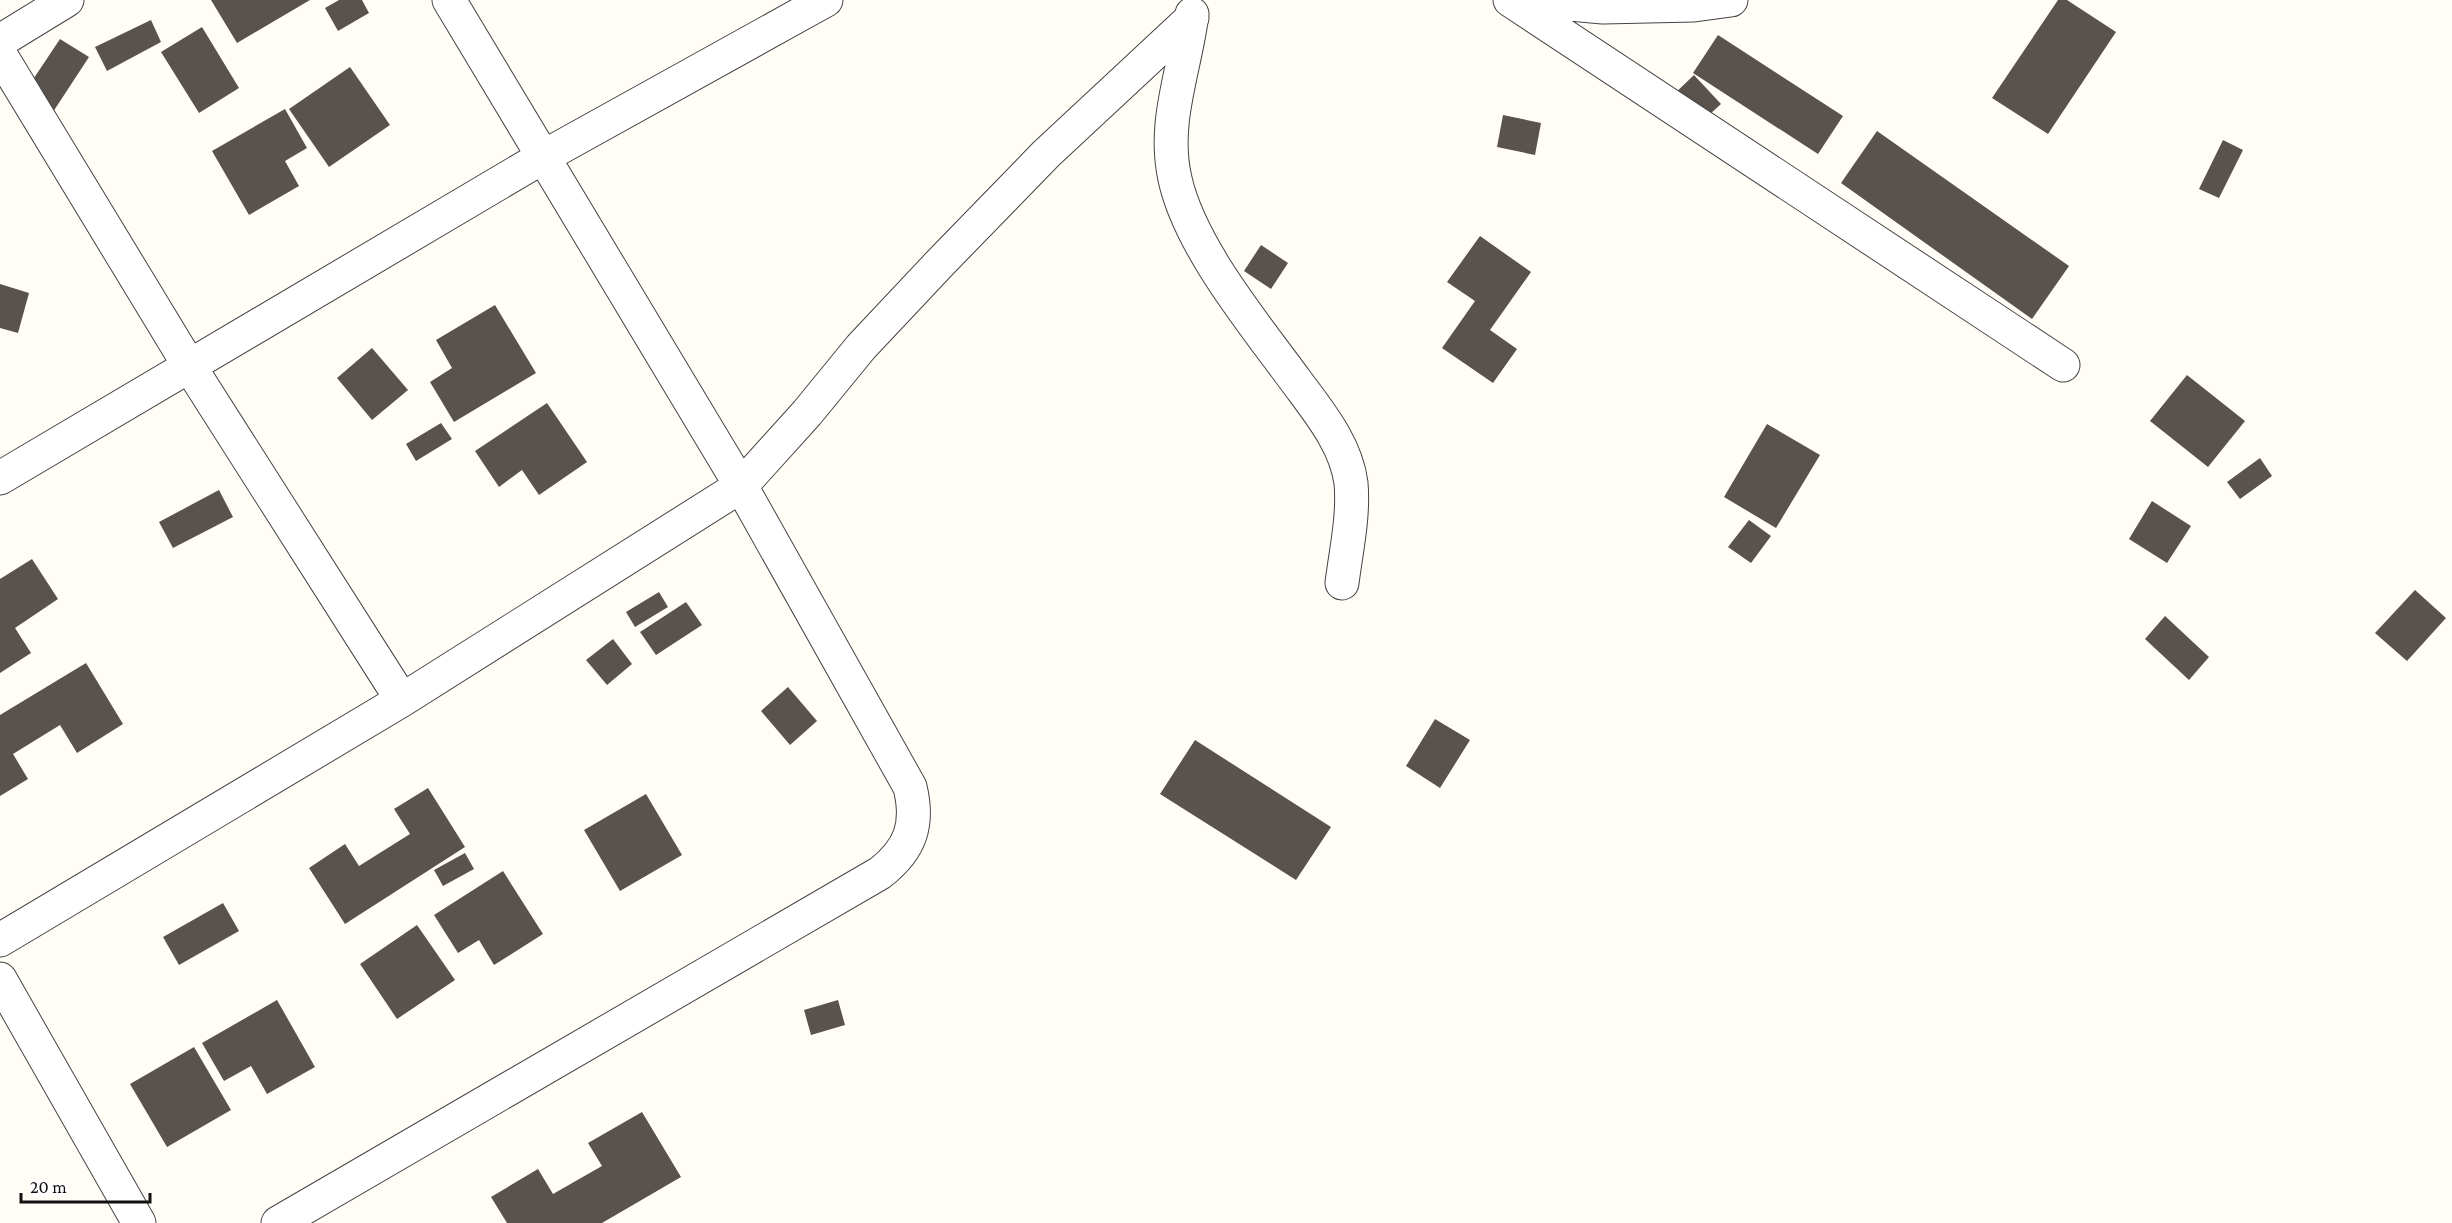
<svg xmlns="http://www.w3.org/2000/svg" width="2452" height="1223" font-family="'Crimson Pro',serif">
  <rect width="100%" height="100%" fill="#fffdf5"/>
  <path fill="#5a524d" d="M211,0H310L237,43Z
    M339,0H362L369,13L338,31L325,8Z
    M2058,0H2067L2116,32L2048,134L1992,98Z
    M151,20L161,42L107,71L95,47Z
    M202,27L239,88L199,113L161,52Z
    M1718,35L1843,116L1818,154L1693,73Z
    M60,39L89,57L51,115L22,96Z
    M350,67L390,125L329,167L289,109Z
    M1694,75L1721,104L1697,126L1670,98Z
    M285,109L307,148L285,161L299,186L249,215L212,151Z
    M1503,115L1541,123L1535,155L1497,147Z
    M1877,131L2069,266L2032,319L1841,183Z
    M2223,140L2243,150L2219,198L2199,189Z
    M1480,236L1531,272L1490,330L1517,349L1493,383L1442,348L1475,301L1447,282Z
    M1261,245L1288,263L1271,289L1244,271Z
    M0,284L29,293L18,333L0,328Z
    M495,305L536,373L454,422L430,382L452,368L436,340Z
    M372,348L408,390L372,420L337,378Z
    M2187,375L2245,421L2208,467L2150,421Z
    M547,403L587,462L539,495L522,470L499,487L475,451Z
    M441,423L452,439L416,461L406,444Z
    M1767,424L1820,455L1776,528L1724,497Z
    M2260,458L2272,476L2240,499L2227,482Z
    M219,490L233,517L173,548L159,522Z
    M2152,501L2191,526L2167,563L2129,539Z
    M1749,520L1771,536L1751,563L1728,547Z
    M32,559L58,599L15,628L31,653L0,673V579Z
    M2415,590L2446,618L2407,661L2375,633Z
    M659,592L668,607L635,627L626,612Z
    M686,602L702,625L656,655L640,632Z
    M2165,616L2209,657L2189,680L2145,639Z
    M613,639L632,664L607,685L586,660Z
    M86,663L123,724L77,753L60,725L13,754L28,779L0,796V715Z
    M788,687L817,721L790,745L761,711Z
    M1435,719L1470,740L1440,788L1406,766Z
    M1195,740L1331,827L1296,880L1160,794Z
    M428,788L465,847L345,924L309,868L345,844L359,866L410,834L394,809Z
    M646,794L682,855L620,891L584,830Z
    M465,853L474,869L443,886L434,870Z
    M503,871L543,934L494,965L479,940L458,953L434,915Z
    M223,903L239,931L179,965L163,937Z
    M417,925L455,980L397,1019L360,964Z
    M277,1000L315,1067L267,1094L251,1066L224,1081L202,1043Z
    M838,1000L845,1025L811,1035L804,1010Z
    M194,1047L231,1110L167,1147L130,1084Z
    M642,1112L681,1177L602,1223H507L491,1197L538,1169L553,1194L602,1166L588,1143Z"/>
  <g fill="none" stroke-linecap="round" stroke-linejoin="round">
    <g stroke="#444" stroke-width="35">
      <path id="street" d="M1510,0L2063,365
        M1525,0L1603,7L1694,5L1731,0
        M1192,14C1185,70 1162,122 1175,179C1190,247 1255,325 1296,381C1318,411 1346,444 1351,483C1354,516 1346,551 1342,583
        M0,41L67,0
        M0,54L190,367L402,700
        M0,478L543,157L826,0
        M0,940L402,700L741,486L807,413L861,347L941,262L1046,154L1192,18
        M0,979L139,1223
        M278,1223L880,873C911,849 919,824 910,787L741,486L449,0"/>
    </g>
    <use href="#street" stroke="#fff" stroke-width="33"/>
  </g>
  <path d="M21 1193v9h129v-9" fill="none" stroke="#111111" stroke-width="3"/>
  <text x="30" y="1193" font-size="18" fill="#111111" stroke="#ffffff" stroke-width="4.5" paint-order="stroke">20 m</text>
</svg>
